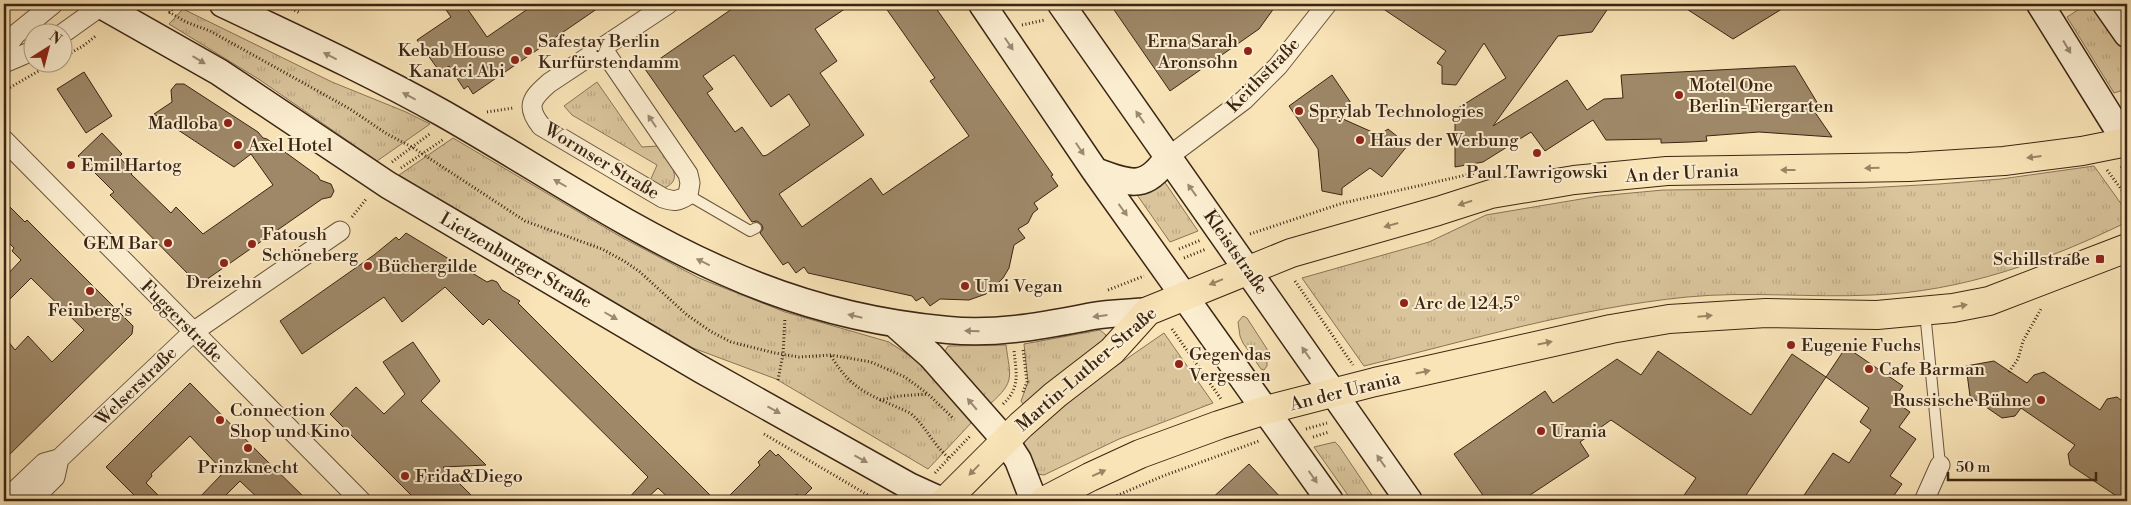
<svg xmlns="http://www.w3.org/2000/svg" width="2131" height="505" font-family="'Libre Bodoni',serif">
  <defs>
    <pattern id="grass-tufts" width="24" height="20" patternUnits="userSpaceOnUse" patternTransform="scale(1.25)"><rect width="24" height="20" fill="#d9c49b"/><path d="M3 7l-1-3M5 7V3M7 7l1-3M15 17l-1-3M17 17v-4M19 17l1-3" fill="none" stroke="#bba885"/></pattern>
  </defs>
  <rect width="100%" height="100%" fill="#f9e4b7"/>
  <filter id="stains"><feTurbulence type="fractalNoise" baseFrequency=".004" numOctaves="4"/><feColorMatrix values="0 0 0 0 .2 0 0 0 0 .09 0 0 0 0 .02 0 0 0 .5 -.17"/></filter>
  <radialGradient id="worn" r=".72"><stop offset=".6" stop-color="#630" stop-opacity="0"/><stop offset="1" stop-color="#630" stop-opacity=".3"/></radialGradient>
  <path fill="url(#grass-tufts)" stroke="#8a7457" d="M2087,4H2091L2127,55V89L2114,93L2067,17Z
    M183,9L332,82L406,112L430,124L377,161L260,80L169,24Z
    M597,82L642,147L658,146C666,159 687,179 664,188L650,181L657,165L572,115L564,106Z
    M453,138L621,237L699,278L785,312L889,342L922,364L972,422L928,469L776,379L693,348L399,175Z
    M2094,166L2127,212V222C2047,261 1962,292 1872,295C1810,298 1748,291 1687,297C1577,308 1470,340 1364,366L1302,278L1429,242L1486,215L1599,196L1663,190L1864,188L1939,184L2001,179Z
    M1164,181L1198,231L1170,242L1135,192Z
    M1243,316L1247,318L1267,349V366L1264,370L1261,369L1243,343L1240,336L1238,322Z
    M1100,330L1106,335L1104,340L1023,404L1021,401L1028,382L1024,344Z
    M1164,333L1213,403L1119,439L1044,475L1037,474L1032,460L1024,444L1026,438L1093,382Z
    M1006,345C1010,377 1016,381 990,404L945,351L948,346Z
    M1335,442L1339,446L1376,501H1352L1314,447Z"/>
  <path fill="#9e8868" stroke="#3b2513" fill-rule="evenodd" d="M442,4H464L487,37L535,4H604L473,94L468,86L464,89L449,66L440,72L417,40L451,17Z
    M739,4H852L815,29L837,61L820,73L864,135L779,194L802,227L871,178L883,195L969,136L930,81L935,78L883,4H933L1053,175L1051,176L1058,186L1034,203L1038,209L1033,213L1028,223L1018,229L1025,238L1014,245L1009,268L1003,278L995,286L986,294L969,300L940,299L930,306L923,297L916,301L912,296L808,273L804,267L796,273L788,262L783,265L760,233L763,229L762,225L757,221L752,222L645,69ZM734,55L771,107L789,94L810,125L767,155L763,156L742,127L735,132L707,93L713,89L703,76Z
    M1110,4H1277L1259,29L1170,91Z
    M1376,4H1611L1592,32L1558,36L1493,126L1567,80L1587,110L1604,99L1623,98L1621,75L1795,66L1818,104L1812,108L1832,137L1759,132L1706,136L1707,141L1690,142L1661,143V139L1606,140L1593,120L1545,151L1531,132L1483,162L1455,167V110L1506,78L1484,43L1456,85L1442,84V66L1437,63L1446,51Z
    M1679,4H1790L1733,39Z
    M84,72L112,116L86,133L57,89Z
    M1332,75L1351,103L1334,115L1379,135L1388,129L1408,145L1382,177L1370,168L1342,188V195L1322,191L1318,149L1289,106Z
    M176,84H184L258,132L263,138L267,139L318,176L320,180L331,184L334,191L331,197L322,199L203,282L195,281L110,195L114,192L78,156L102,133L122,154L119,157L133,172L131,174L171,213L176,207L203,234L273,185L251,154L234,167L154,114L172,102L171,90Z
    M4,201L25,222L27,220L133,326L132,334L4,460V336L15,350L28,336L52,362L84,330L31,278L4,305V278L21,260L12,251L14,248L4,238Z
    M406,233L487,282L492,280L497,282L502,290L520,301L518,303L716,501H672L658,488L644,501H626L648,477L489,319L483,325L445,287L402,322L384,297L302,354L280,321L374,255L396,237L399,240Z
    M413,342L440,381L421,401L486,465L443,467L477,501H417L330,414L356,387L384,414L405,394L383,362Z
    M1846,347L1903,386L1893,400L1910,412L1899,427L1916,439L1890,476L1902,484L1890,501H1800L1833,453L1849,463L1871,430L1860,422L1869,408L1826,377Z
    M1658,351L1751,415L1792,354L1826,377L1742,501H1680L1696,478L1611,420L1580,442L1589,456L1521,501H1487L1454,454L1545,391L1553,403L1617,359L1641,375Z
    M1994,361L2027,383L2034,375L2044,372L2100,410L2107,399L2117,397L2127,405V501H2124L2070,465L2068,454L2075,445L2021,408L2015,416L2002,418L1970,396L1966,366Z
    M190,383L264,458L308,501H261L240,481L220,501H196L224,472L190,436L151,474L152,476L146,483L164,501H140L106,467Z
    M770,450L776,456L778,454L812,488L801,499L797,494L789,501H724L760,465L758,462Z
    M1249,464L1284,501H1209Z"/>
  <g fill="none" stroke-linecap="round" stroke-linejoin="round">
    <g stroke="#6a553c" stroke-width="12">
      <path id="lane" d="M688,195L750,231L756,228
        M1925,312L1940,465"/>
    </g>
    <g stroke="#6a553c" stroke-width="21">
      <path id="street" d="M62,34L104,4
        M602,48L688,174L690,183L688,195C679,201 674,202 663,198L541,126C525,106 532,98 549,83L668,4
        M4,50L16,34L53,4
        M4,63L32,51
        M4,140L361,501
        M1168,157L1244,100L1278,66L1327,4
        M4,501L44,463L59,459L193,332L340,231
        M31,501L55,477L59,459
        M1924,501L1940,465"/>
    </g>
    <g stroke="#3b2513" stroke-width="29">
      <path id="secondary" d="M99,4L219,72L388,185L702,370L909,486L942,501
        M223,4C297,39 373,74 444,114C537,167 627,229 725,272C796,304 871,323 948,330C998,335 1045,325 1093,316C1111,313 1130,313 1148,311
        M982,4L1095,171L1330,501
        M1061,4L1409,501
        M2040,4L2127,144
        M2106,4L2127,34
        M1095,171C1129,183 1145,192 1168,157
        M896,325L931,356L1005,440L1018,460L1034,501"/>
    </g>
    <g stroke="#3b2513" stroke-width="30">
      <path id="primary" d="M945,501L1021,425L1055,395L1112,351L1148,311L1291,253L1438,211L1491,194L1574,180L1667,171L1909,167L2004,161L2082,151L2127,142
        M1044,501L1090,477L1140,454L1219,425L1266,410L1375,382L1611,329L1669,319L1766,313L1877,315L1953,308L1989,301L2127,248"/>
    </g>
    <path stroke="#3b2513" stroke-width="3" stroke-dasharray="1 2.5" stroke-linecap="butt" d="M282,4L300,13
      M169,12L186,22L210,31L246,51L350,109L387,134L412,147L525,221L602,249L624,261L640,272L687,315L710,331L731,342L775,353L799,357L831,355L871,362L905,377L928,394L954,419
      M169,13L175,6
      M1022,25L1045,20
      M62,58L83,46L97,35
      M4,91L54,62
      M487,112L513,108
      M392,162L431,133
      M2121,166L2127,174
      M401,168L444,139
      M2107,170L2127,197
      M352,217L367,198
      M1250,234L1343,203L1475,173
      M1179,249L1201,240
      M1184,258L1206,249
      M1295,281L1353,365
      M1108,290L1144,276
      M1172,329L1221,399
      M831,356C853,393 874,396 910,413C926,426 933,445 949,458
      M2009,372L2018,359L2023,341L2041,309
      M778,380L783,354L785,318
      M1023,392L1027,382L1023,349
      M880,400L899,396L928,394
      M1003,404C1021,387 1016,373 1014,350
      M1306,429L1327,423
      M764,434L878,501
      M1313,437L1329,432
      M935,473L971,435
      M1104,501L1163,476L1259,441"/>
    <use href="#lane" stroke="#fbedd0" stroke-width="10"/>
    <use href="#street" stroke="#fbedd0" stroke-width="19"/>
    <use href="#secondary" stroke="#fbedd0" stroke-width="26"/>
    <use href="#primary" stroke="#f9e4b7" stroke-width="28"/>
  </g>
  <defs><path id="oneway-solid" d="M-6-.8H1V-3.2L6.5 0L1 3.2V.8H-6Z" transform="scale(1.25)"/></defs>
  <g fill="#9b8972">
    <use href="#oneway-solid" transform="translate(1009 44) rotate(56)"/>
    <use href="#oneway-solid" transform="translate(2067 47) rotate(59)"/>
    <use href="#oneway-solid" transform="translate(330 56) rotate(-153)"/>
    <use href="#oneway-solid" transform="translate(199 60) rotate(31)"/>
    <use href="#oneway-solid" transform="translate(409 96) rotate(-152)"/>
    <use href="#oneway-solid" transform="translate(1140 117) rotate(-125)"/>
    <use href="#oneway-solid" transform="translate(652 121) rotate(-124)"/>
    <use href="#oneway-solid" transform="translate(1080 149) rotate(56)"/>
    <use href="#oneway-solid" transform="translate(560 183) rotate(-150)"/>
    <use href="#oneway-solid" transform="translate(1192 190) rotate(-126)"/>
    <use href="#oneway-solid" transform="translate(1123 210) rotate(54)"/>
    <use href="#oneway-solid" transform="translate(703 262) rotate(-154)"/>
    <use href="#oneway-solid" transform="translate(611 316) rotate(30)"/>
    <use href="#oneway-solid" transform="translate(855 316) rotate(-167)"/>
    <use href="#oneway-solid" transform="translate(1100 316) rotate(173)"/>
    <use href="#oneway-solid" transform="translate(972 331) rotate(-179)"/>
    <use href="#oneway-solid" transform="translate(1306 353) rotate(-125)"/>
    <use href="#oneway-solid" transform="translate(972 404) rotate(-130)"/>
    <use href="#oneway-solid" transform="translate(774 410) rotate(29)"/>
    <use href="#oneway-solid" transform="translate(861 459) rotate(29)"/>
    <use href="#oneway-solid" transform="translate(1381 461) rotate(-125)"/>
    <use href="#oneway-solid" transform="translate(1313 477) rotate(55)"/>
  </g>
  <g fill="#9a8465">
    <use href="#oneway-solid" transform="translate(2034 157) rotate(173)"/>
    <use href="#oneway-solid" transform="translate(1872 168) rotate(178)"/>
    <use href="#oneway-solid" transform="translate(1788 170) rotate(-180)"/>
    <use href="#oneway-solid" transform="translate(1465 203) rotate(162)"/>
    <use href="#oneway-solid" transform="translate(1391 225) rotate(164)"/>
    <use href="#oneway-solid" transform="translate(1216 282) rotate(158)"/>
    <use href="#oneway-solid" transform="translate(1960 306) rotate(-10)"/>
    <use href="#oneway-solid" transform="translate(1705 316) rotate(-5)"/>
    <use href="#oneway-solid" transform="translate(1545 343) rotate(-12)"/>
    <use href="#oneway-solid" transform="translate(1423 372) rotate(-12)"/>
    <use href="#oneway-solid" transform="translate(974 470) rotate(134)"/>
    <use href="#oneway-solid" transform="translate(1099 473) rotate(-24)"/>
  </g>
  <g fill="#8f2418" stroke="#fbedd0" stroke-width="2">
    <circle cx="528" cy="51" r="5"/>
    <circle cx="1248" cy="51" r="5"/>
    <circle cx="515" cy="60" r="5"/>
    <circle cx="1679" cy="95" r="5"/>
    <circle cx="1299" cy="111" r="5"/>
    <circle cx="228" cy="123" r="5"/>
    <circle cx="1360" cy="140" r="5"/>
    <circle cx="238" cy="145" r="5"/>
    <circle cx="1537" cy="153" r="5"/>
    <circle cx="71" cy="165" r="5"/>
    <circle cx="168" cy="243" r="5"/>
    <circle cx="252" cy="244" r="5"/>
    <rect x="2095" y="254" width="10" height="10" rx="2.5"/>
    <circle cx="224" cy="263" r="5"/>
    <circle cx="368" cy="266" r="5"/>
    <circle cx="965" cy="286" r="5"/>
    <circle cx="90" cy="291" r="5"/>
    <circle cx="1404" cy="303" r="5"/>
    <circle cx="1791" cy="345" r="5"/>
    <circle cx="1179" cy="364" r="5"/>
    <circle cx="1869" cy="369" r="5"/>
    <circle cx="2041" cy="400" r="5"/>
    <circle cx="220" cy="420" r="5"/>
    <circle cx="1541" cy="431" r="5"/>
    <circle cx="248" cy="448" r="5"/>
    <circle cx="405" cy="476" r="5"/>
  </g>
  <g text-anchor="middle" stroke-width="4" stroke-linejoin="round" paint-order="stroke">
    <g font-size="18" fill="#3b2513" stroke="#fbedd0" text-anchor="start">
      <text x="538" y="47">Safestay Berlin<tspan x="538" dy="21">Kurfürstendamm</tspan></text>
      <text x="1238" y="47" text-anchor="end">Erna Sarah<tspan x="1238" dy="21">Aronsohn</tspan></text>
      <text x="505" y="56" text-anchor="end">Kebab House<tspan x="505" dy="21">Kanatci Abi</tspan></text>
      <text x="1689" y="91">Motel One<tspan x="1689" dy="21">Berlin-Tiergarten</tspan></text>
      <text x="1309" y="117">Sprylab Technologies</text>
      <text x="218" y="129" text-anchor="end">Madloba</text>
      <text x="1370" y="146">Haus der Werbung</text>
      <text x="248" y="151">Axel Hotel</text>
      <text x="81" y="171">Emil Hartog</text>
      <text x="1537" y="178" text-anchor="middle">Paul Tawrigowski</text>
      <text x="262" y="240">Fatoush<tspan x="262" dy="21">Schöneberg</tspan></text>
      <text x="158" y="249" text-anchor="end">GEM Bar</text>
      <text x="2090" y="265" text-anchor="end">Schillstraße</text>
      <text x="378" y="272">Büchergilde</text>
      <text x="224" y="288" text-anchor="middle">Dreizehn</text>
      <text x="975" y="292">Umi Vegan</text>
      <text x="1414" y="309">Arc de 124,5°</text>
      <text x="90" y="316" text-anchor="middle">Feinberg's</text>
      <text x="1801" y="351">Eugenie Fuchs</text>
      <text x="1189" y="360">Gegen das<tspan x="1189" dy="21">Vergessen</tspan></text>
      <text x="1879" y="375">Cafe Barman</text>
      <text x="2031" y="406" text-anchor="end">Russische Bühne</text>
      <text x="230" y="416">Connection<tspan x="230" dy="21">Shop und Kino</tspan></text>
      <text x="1551" y="437">Urania</text>
      <text x="248" y="473" text-anchor="middle">Prinzknecht</text>
      <text x="415" y="482">Frida&amp;Diego</text>
    </g>
    <g font-size="18" fill="#3b2513" stroke="#fbedd0">
      <text transform="translate(1263 75) rotate(-46)" y="6">Keithstraße</text>
      <text transform="translate(602 161) rotate(31)" y="6">Wormser Straße</text>
      <text transform="translate(1682 173) rotate(-3)" y="6">An der Urania</text>
      <text transform="translate(1236 252) rotate(55)" y="6">Kleiststraße</text>
      <text transform="translate(516 260) rotate(30)" y="6">Lietzenburger Straße</text>
      <text transform="translate(182 321) rotate(45)" y="6">Fuggerstraße</text>
      <text transform="translate(1086 369) rotate(-41)" y="6">Martin-Luther-Straße</text>
      <text transform="translate(136 386) rotate(-44)" y="6">Welserstraße</text>
      <text transform="translate(1345 391) rotate(-14)" y="6">An der Urania</text>
    </g>
  </g>
  <rect width="2131" height="505" fill="none" stroke="#f9e4b7" stroke-width="20"/>
  <rect x="5" y="5" width="2121" height="495" fill="none" stroke="#3b2513" stroke-width="2.5"/>
  <rect x="10" y="10" width="2111" height="485" fill="none" stroke="#3b2513"/>
  <g transform="translate(48 48) rotate(36)"><circle r="24" fill="#fbedd0" stroke="#ae9d84"/>
  <path d="M0-4L9 19L0 12L-9 19Z" fill="#8f2418"/>
  <text y="-8" font-size="14" font-weight="bold" text-anchor="middle" fill="#3b2513">N</text>
  </g>
  <path d="M1948 472v8h148v-8" fill="none" stroke="#3b2513" stroke-width="2.5"/>
  <text x="1956" y="472" font-size="15" fill="#3b2513" stroke="#fbedd0" stroke-width="4" paint-order="stroke">50 m</text>
  <rect width="100%" height="100%" filter="url(#stains)"/>
  <rect width="100%" height="100%" fill="url(#worn)"/>
</svg>
